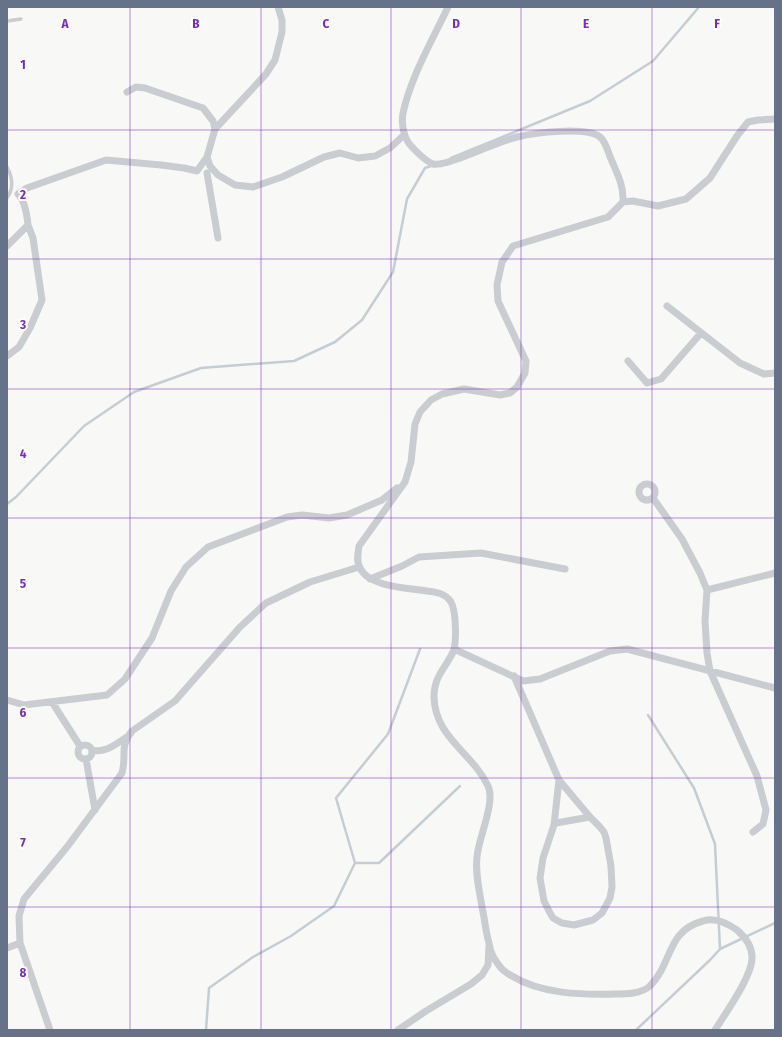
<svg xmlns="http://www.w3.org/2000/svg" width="782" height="1037" font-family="'Fira Sans Condensed',sans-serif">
  <rect width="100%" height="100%" fill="#f8f9f6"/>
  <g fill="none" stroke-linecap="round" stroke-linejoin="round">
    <path stroke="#c5cdd4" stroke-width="2.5" d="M451,158L590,101L653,61L699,7
      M7,504L16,497L84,426L134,392L201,368L294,361L335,342L362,320L393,272L407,199L425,168L431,166
      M648,715L694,788L715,844L720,949
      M355,863H379L460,786
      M206,1030L209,988L253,957L291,936L334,906L355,863L336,798L388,734L420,649
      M636,1030L710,960L720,949L775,923"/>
    <path stroke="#c9ccd0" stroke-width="3.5" d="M7,21L21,19
      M7,167C13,178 14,188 7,198"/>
    <path stroke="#c9ccd0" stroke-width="7" d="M278,7L282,20V32L275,60L266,74L215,129L207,157L210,166L218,175L235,185L253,187L282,177L324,157L340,153L358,158L375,156L390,148L404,135
      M448,7C432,41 411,76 403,113C401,125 404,139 412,147C418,153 425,161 433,164C441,166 460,158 468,155C484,149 501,141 517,137C534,133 586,126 600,137C606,142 608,152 611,159C617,173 624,186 623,202L608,217L513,246L502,262L497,285L498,301L526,361L525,373L517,387L510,393L500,395L464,389L442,394L431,400L420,412L415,424L411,462L405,482L359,546C358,554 356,561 360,568C369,587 408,588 427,591C436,592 445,593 451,602C456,610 457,643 453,652C445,669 434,676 434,697C435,738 472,752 488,786C496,802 478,839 477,857C475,875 480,894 483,912C485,922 486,933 489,943C490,950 494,959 498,964C501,969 508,974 512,976C541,994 582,995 615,994C626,994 641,994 650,986C673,963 666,931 703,921C715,917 727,923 737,930C745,937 752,946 752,957C753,975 725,1014 715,1030
      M127,92L136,87L145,88L203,108L213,121L215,129
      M207,173L218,238
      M623,202L633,201L658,206L686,199L710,178L737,136L748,122L758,120L775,119
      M7,246L28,225C27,215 25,201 18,194L27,188L106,160L161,165L184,168L197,171L207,157
      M667,306L740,363L764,374L775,373
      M7,356L19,347L30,328L42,300L33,238L28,225
      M628,361L647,383L661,379L701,333
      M639 492a8 8 0 1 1 16 0a8 8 0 1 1-16 0Z
      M653,498L682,539L700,573L707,590L705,621L707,653L710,671L757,776L766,810L763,824L753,832
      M370,579L402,566L419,557L481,553L565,569
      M707,590L775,573
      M454,649L523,681L540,679L610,651L627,649L775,688
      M514,676L559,780L590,817L599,826L604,832L606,838L611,866L612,887L610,898L602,913L593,920L574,925L562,923L553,918L550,913L544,901L540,878L543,858L554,825L559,780
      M7,700L24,705L107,695L125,679L152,638L171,591L186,567L208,547L287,517L302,515L329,518L347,515L382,500L397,488
      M52,702L80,746
      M78 752a7 7 0 1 1 14 0a7 7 0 1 1-14 0Z
      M92,750C105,754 117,743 127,737
      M86,759L95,810
      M554,825L556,823L590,817
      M7,948L20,943
      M50,1030L20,943L19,916L24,899L67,847L122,773C127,756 119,747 132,731L175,701L240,627L266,603L310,582L359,567
      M398,1030L426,1011L471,984L482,975L488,965L489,946"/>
  </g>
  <path fill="none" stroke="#7b2cbf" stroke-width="1" stroke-opacity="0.55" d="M130,7V1030M261,7V1030M391,7V1030M521,7V1030M652,7V1030M7,130H775M7,259H775M7,389H775M7,518H775M7,648H775M7,778H775M7,907H775"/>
  <g font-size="13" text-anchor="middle" font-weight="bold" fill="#7b2cbf" stroke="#fff" stroke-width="4" stroke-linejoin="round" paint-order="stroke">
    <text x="65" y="28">A</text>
    <text x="196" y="28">B</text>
    <text x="326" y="28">C</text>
    <text x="456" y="28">D</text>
    <text x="586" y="28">E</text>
    <text x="717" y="28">F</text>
    <text x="23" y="69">1</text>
    <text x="23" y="199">2</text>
    <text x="23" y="329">3</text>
    <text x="23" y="458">4</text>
    <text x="23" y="588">5</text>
    <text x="23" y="717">6</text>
    <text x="23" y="847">7</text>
    <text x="23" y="977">8</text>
  </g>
  <rect width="782" height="1037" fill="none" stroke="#65728a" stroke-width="16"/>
</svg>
